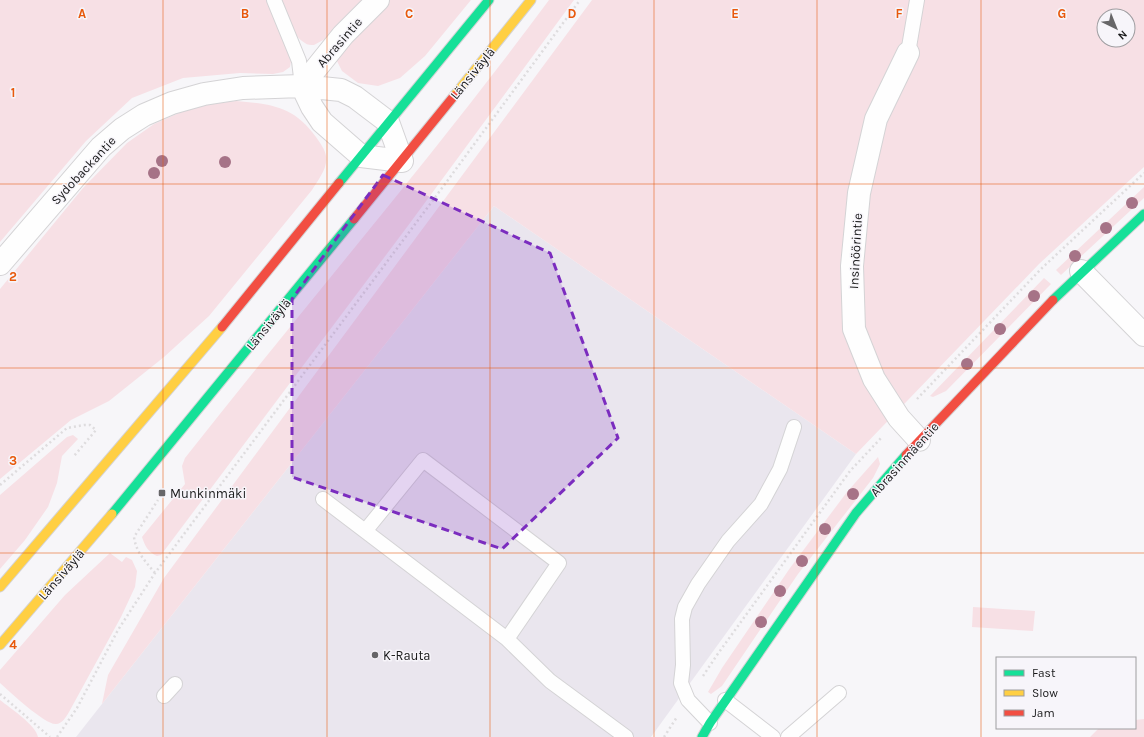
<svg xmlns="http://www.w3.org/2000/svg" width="1144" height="737" font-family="Karla,sans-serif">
  <rect width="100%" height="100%" fill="#f7f6f9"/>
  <path fill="#eae6ee" d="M494,206L856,454L651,737H76Z"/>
  <path fill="#f7e0e5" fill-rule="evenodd" d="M0,0H269L291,61L290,67L283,72L273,74L240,73L183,78L132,98L86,141L0,242Z
    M280,0H366L325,39L314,45C311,45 307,45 305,43C291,35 285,14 280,0Z
    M388,0H471L425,56L400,78L378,86L358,83L342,71L336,59Z
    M549,0H574L410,223L161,555L157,556C148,552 145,546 142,537L185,484L182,466L185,458C305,305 433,157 549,0Z
    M592,0H1144V167L1039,264L856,454L494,206L102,704L108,675L164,578ZM1104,16H1128V40H1104Z
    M236,101C271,104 294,106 316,137C320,143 325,149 326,156C328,168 318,180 312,190L209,316L164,357L109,401L71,420L0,479V289L83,188L127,143L154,124L195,106Z
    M1144,187V198L1061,275L1056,270Z
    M1044,278L1051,284L946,391L933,397L930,396Z
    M73,435L78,439L62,456L57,483L48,507L25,540L0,569V495L67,437Z
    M878,457L880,464L873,478L798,574L722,686L711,694L708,692L722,668L790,568L847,492Z
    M110,553L122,562L126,557L132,560L137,571L135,587L121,617L69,712C66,717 62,724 56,724C45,725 9,691 0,683V670L65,595Z
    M973,607L1035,611L1033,631L972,627Z
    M0,700C10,708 36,725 38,737H0Z
    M1144,719V737H1090L1099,728H1135V720Z"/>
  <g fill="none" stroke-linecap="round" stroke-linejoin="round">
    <g stroke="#d4d3d5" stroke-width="16">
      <path id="lane" d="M274,0L299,61L302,86
        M908,53L917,0
        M323,499L507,639L550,681L626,737
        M366,530L423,460L559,563L507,639
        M164,696L175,684
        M725,700L773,737
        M710,723L688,700L681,683L683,665L682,619L685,607L698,584L728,541L761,504L780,469L794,427
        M788,737L839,693"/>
    </g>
    <g stroke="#d4d3d5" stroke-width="24">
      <path id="street" d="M908,53L876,119L859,193L852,266L854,329L874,379L899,418L919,440
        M302,86L343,35L378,0
        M0,264L101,147L122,129L144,115L172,103L204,94L243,88L302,86L341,90L355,97L388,122L402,161L361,156L322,122L312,107L302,86
        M1081,271L1144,335"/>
    </g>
    <g stroke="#d4d3d5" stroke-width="11">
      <path id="fast" d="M339,183L489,0
        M1053,300L1144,214
        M112,514L354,219
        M702,737L710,723L856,513L906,455"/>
    </g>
    <g stroke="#d4d3d5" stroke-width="11">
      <path id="slow" d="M454,96L531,0
        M0,587L222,327
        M0,645L112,514"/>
    </g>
    <g stroke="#d4d3d5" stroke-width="11">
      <path id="jam" d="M354,219L454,96
        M222,327L339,183
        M906,455L1053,300"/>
    </g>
    <path stroke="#dedcde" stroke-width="2.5" stroke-dasharray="2 3" stroke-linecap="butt" d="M917,399L1042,268L1144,173
      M0,485L67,428L84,425H90L96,430L74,456
      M155,573C145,561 136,552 134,537L158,500
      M703,676L717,655L850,471L882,437
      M0,694L50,737
      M57,737L77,708L118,630L155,573L445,184L580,0
      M664,737L677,717"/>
    <use href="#lane" stroke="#fefefe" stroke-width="14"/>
    <use href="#street" stroke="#fefefe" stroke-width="22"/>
    <use href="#fast" stroke="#16e098" stroke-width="9"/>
    <use href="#slow" stroke="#ffcf43" stroke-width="9"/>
    <use href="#jam" stroke="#f24e42" stroke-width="9"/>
  </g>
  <g fill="#a67387">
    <circle cx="162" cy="161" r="6"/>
    <circle cx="225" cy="162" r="6"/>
    <circle cx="154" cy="173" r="6"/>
    <circle cx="1132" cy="203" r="6"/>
    <circle cx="1106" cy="228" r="6"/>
    <circle cx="1075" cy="256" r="6"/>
    <circle cx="1034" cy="296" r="6"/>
    <circle cx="1000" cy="329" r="6"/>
    <circle cx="967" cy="364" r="6"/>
    <circle cx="853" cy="494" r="6"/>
    <circle cx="825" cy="529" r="6"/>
    <circle cx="802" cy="561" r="6"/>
    <circle cx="780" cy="591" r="6"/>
    <circle cx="761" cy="622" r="6"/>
  </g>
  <path fill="#7b2cbf" fill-opacity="0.2" stroke="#7b2cbf" stroke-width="3" stroke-dasharray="8 5" stroke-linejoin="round" d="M383,175L550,253L618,438L502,549L292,477V299Z"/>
  <path fill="none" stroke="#e8590c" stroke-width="1" stroke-opacity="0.55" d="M163,0V737M327,0V737M490,0V737M654,0V737M817,0V737M981,0V737M0,184H1144M0,368H1144M0,553H1144"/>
  <g fill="#676668" stroke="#f7f5fa" stroke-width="1.5">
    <rect x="158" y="489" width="8" height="8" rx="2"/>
    <circle cx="375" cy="655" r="4"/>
  </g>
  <g text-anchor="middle" stroke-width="3" stroke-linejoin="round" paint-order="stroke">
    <g font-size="13" fill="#19191a" stroke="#f7f5fa">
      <text transform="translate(339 42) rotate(-49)" y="5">Abrasintie</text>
      <text transform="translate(472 73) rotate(-51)" y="5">Länsiväylä</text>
      <text transform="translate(83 170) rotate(-47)" y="5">Sydobackantie</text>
      <text transform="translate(855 251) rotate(-87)" y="5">Insinöörintie</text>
      <text transform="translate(268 324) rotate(-51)" y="5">Länsiväylä</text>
      <text transform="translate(904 459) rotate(-48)" y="5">Abrasinmäentie</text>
      <text transform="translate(61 574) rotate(-49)" y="5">Länsiväylä</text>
    </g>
    <g font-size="13" fill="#19191a" stroke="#f7f5fa" text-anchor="start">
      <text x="170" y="498">Munkinmäki</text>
      <text x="383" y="660">K-Rauta</text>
    </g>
  </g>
  <g font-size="13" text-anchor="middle" font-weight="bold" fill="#e8590c" stroke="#f7f5fa" stroke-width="3" stroke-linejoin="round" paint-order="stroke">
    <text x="82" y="18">A</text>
    <text x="245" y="18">B</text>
    <text x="409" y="18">C</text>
    <text x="572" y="18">D</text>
    <text x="735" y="18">E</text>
    <text x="899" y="18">F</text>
    <text x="1062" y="18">G</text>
    <text x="13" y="97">1</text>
    <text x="13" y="281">2</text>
    <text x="13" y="465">3</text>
    <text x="13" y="649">4</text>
  </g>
  <rect x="996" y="657" width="140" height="72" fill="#f7f5fa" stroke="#9e9da0"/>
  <rect x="1004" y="670" width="20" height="6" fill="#16e098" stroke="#9e9da0"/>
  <text x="1032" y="677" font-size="12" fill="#19191a">Fast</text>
  <rect x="1004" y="690" width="20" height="6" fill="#ffcf43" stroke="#9e9da0"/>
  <text x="1032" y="697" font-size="12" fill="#19191a">Slow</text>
  <rect x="1004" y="710" width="20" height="6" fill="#f24e42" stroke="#9e9da0"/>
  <text x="1032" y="717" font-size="12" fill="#19191a">Jam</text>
  <g transform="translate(1116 28) rotate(137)"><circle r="19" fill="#f7f5fa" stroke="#9e9da0"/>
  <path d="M0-3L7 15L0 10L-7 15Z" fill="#676668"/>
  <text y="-6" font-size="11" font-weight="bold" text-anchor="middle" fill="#19191a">N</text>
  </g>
</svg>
